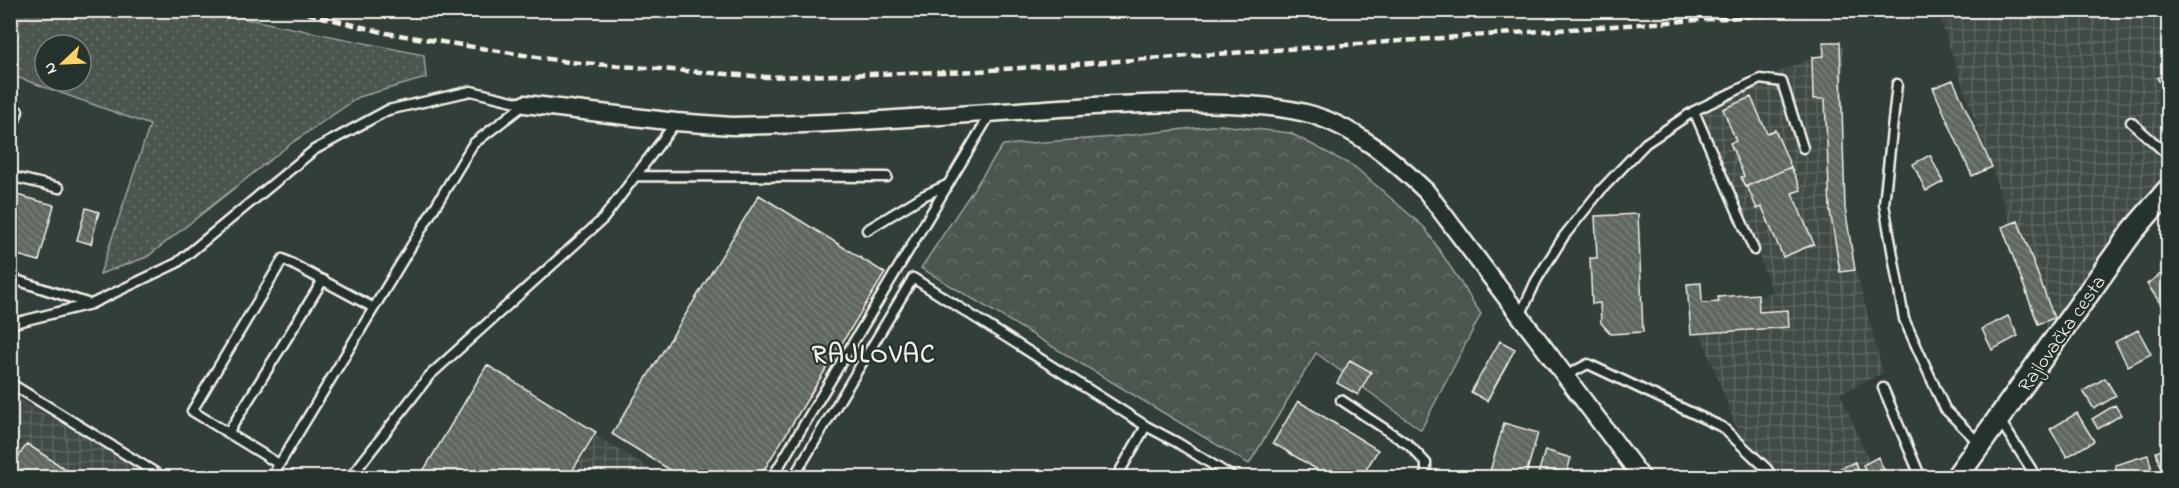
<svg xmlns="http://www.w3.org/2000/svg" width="2179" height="488" font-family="'Indie Flower',sans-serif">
  <defs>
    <pattern id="industrial-grid" width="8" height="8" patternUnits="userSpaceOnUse" patternTransform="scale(1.5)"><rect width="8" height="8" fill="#404b44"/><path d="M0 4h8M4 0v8" fill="none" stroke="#5c655f"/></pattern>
    <pattern id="grass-dots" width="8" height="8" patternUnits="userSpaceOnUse" patternTransform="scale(1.5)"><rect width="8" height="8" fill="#4c564f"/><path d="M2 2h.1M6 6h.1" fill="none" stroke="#666f68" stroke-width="1.8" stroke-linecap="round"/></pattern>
    <pattern id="forest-crowns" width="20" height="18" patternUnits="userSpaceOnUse" patternTransform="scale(1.5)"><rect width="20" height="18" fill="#4c564f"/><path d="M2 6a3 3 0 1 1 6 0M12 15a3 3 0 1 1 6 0" fill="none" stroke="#666f68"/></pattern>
    <pattern id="building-back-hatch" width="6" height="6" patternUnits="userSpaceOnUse" patternTransform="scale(1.5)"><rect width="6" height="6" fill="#5f6861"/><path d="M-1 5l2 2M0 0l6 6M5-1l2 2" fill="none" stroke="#777e78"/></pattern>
  </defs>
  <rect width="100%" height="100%" fill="#323e38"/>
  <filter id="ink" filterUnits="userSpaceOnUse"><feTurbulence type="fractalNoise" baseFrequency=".0167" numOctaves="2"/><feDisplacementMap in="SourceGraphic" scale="12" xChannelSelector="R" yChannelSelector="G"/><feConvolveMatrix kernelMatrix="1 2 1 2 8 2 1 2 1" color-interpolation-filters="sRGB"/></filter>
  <g filter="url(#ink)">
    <path fill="url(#industrial-grid)" d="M380,11H423L420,21Z
      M1937,11H2168V196L2054,348Z
      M1843,46L1844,224L1883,373L1840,393L1876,477H1755L1696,321L1773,292L1698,104Z
      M11,395L157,477H11Z
      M596,436L664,477H571Z"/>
    <path fill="url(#grass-dots)" stroke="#a0a49c" stroke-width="1.5" fill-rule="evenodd" d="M203,10L424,55L426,78L359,97L289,145L147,257L100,274L150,125L11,75V11ZM45,45H81V81H45Z"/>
    <path fill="url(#forest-crowns)" stroke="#a0a49c" stroke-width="1.5" d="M1221,125L1290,133L1355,167L1425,228L1481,314L1421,430L1316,353L1249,464L921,268L1003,145L1114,137Z"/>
    <path fill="url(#building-back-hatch)" stroke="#f4f1e8" stroke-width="1.5" d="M1823,42H1840L1845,208L1855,270L1840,272L1830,210L1825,99H1813L1812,57L1824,56Z
      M2168,71V95L2157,78Z
      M1953,80L1992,167L1972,176L1933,88Z
      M1751,97L1767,133L1775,130L1791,167L1745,187L1741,177L1744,176L1730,143L1736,141L1723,109Z
      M1930,155L1943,182L1926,191L1913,164Z
      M1791,167L1801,190L1792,193L1814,244L1783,257L1762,207L1757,209L1747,186Z
      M13,194L54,205L39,261L10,253V203Z
      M759,195L885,273L759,478H683L612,434Z
      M86,208L99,212L91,244L77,240Z
      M1638,214L1643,332L1611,334L1601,323L1600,303L1592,304L1590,258H1597L1595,216Z
      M2018,221L2054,318L2038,324L2002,227Z
      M2168,269V301L2162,306L2147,284Z
      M1701,283L1702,303L1719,302L1718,297L1758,294L1759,312L1788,310L1789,327L1691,334L1687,284Z
      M2008,316L2018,336L1992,350L1982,329Z
      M2138,330L2151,354L2128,366L2115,342Z
      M1500,341L1515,349L1487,401L1471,392Z
      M1350,360L1371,372L1358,395L1337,383Z
      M487,365L596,432L568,478H419Z
      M2105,378L2116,396L2094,409L2083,391Z
      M1298,401L1378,450L1361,478H1331L1273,443Z
      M2115,405L2121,415L2098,429L2092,419Z
      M2077,413L2094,441L2067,457L2050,429Z
      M1504,423L1538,433L1525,478H1488Z
      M27,444L79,478H10V469Z
      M2168,448V471L2162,473L2156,452Z
      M1545,450L1571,458L1565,478H1537Z
      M2148,455L2153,474L2142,478H2118L2115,465Z
      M1878,457L1888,478H1869L1863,465Z
      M1855,462L1861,478H1818Z"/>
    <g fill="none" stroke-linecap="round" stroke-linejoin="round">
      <g stroke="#f4f1e8" stroke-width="13">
        <path id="service" d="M1897,84L1884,204L1904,319L1945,409L1980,444
          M1694,111L1754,250
          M2131,122L2168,155
          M10,135L18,111
          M10,176L59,188
          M635,176L887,177
          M867,230L923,196L947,185
          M10,278L90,304
          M1520,316L1536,281L1564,236L1601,190L1646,143L1694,111L1760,79L1782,82L1803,148
          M10,324L91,304L177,263L314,150L388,110L471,91L525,104
          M1565,376L1588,364L1722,427L1767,469L1772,478
          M10,383L164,478
          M1883,388L1921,478
          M1341,400L1409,445L1426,463V478
          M1999,419L2037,478
          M228,433L323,280
          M279,464L192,411L283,259L374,308
          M271,478L473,144L525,104
          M350,478L429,376L603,219L676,122
          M772,478L991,113
          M793,478L913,278L1146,426L1178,443L1234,478
          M1116,478L1146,426"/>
      </g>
      <g stroke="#f4f1e8" stroke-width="21">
        <path id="minor" d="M525,104L676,122L732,126C848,124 963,114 1078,107C1129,104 1177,102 1228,104C1256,105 1286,107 1313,115C1358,129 1393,160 1426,191L1642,478"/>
      </g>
      <g stroke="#f4f1e8" stroke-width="26">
        <path id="tertiary" d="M1956,478L2132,232L2168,190"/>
      </g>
      <use href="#service" stroke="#26332d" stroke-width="8"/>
      <use href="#minor" stroke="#26332d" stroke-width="16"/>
      <use href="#tertiary" stroke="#26332d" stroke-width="21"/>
      <path stroke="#f4f1e8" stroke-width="4.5" stroke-dasharray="9 4.5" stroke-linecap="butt" d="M294,10L386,33L568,62L766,77L977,71L1839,10"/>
    </g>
  </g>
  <g text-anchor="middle" stroke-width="4.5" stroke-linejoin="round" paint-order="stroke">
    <g font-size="20" fill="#f4f1e8" stroke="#26332d">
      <text transform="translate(2061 333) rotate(-55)" y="7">Rajlovačka cesta</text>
    </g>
    <g font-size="26" font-weight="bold" letter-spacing="1.5" fill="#f4f1e8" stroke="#26332d">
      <text x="874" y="362">RAJLOVAC</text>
    </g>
  </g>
  <rect width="2179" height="488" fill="none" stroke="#26332d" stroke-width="36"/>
  <rect x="18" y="18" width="2143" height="452" fill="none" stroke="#f4f1e8" stroke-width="2" filter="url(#ink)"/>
  <g transform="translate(63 63) rotate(247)"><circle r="28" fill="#26332d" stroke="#787f78" stroke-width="1.5"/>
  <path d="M0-4.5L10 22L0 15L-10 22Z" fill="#ffd166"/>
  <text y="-9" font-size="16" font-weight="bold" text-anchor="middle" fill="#f4f1e8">N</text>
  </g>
</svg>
